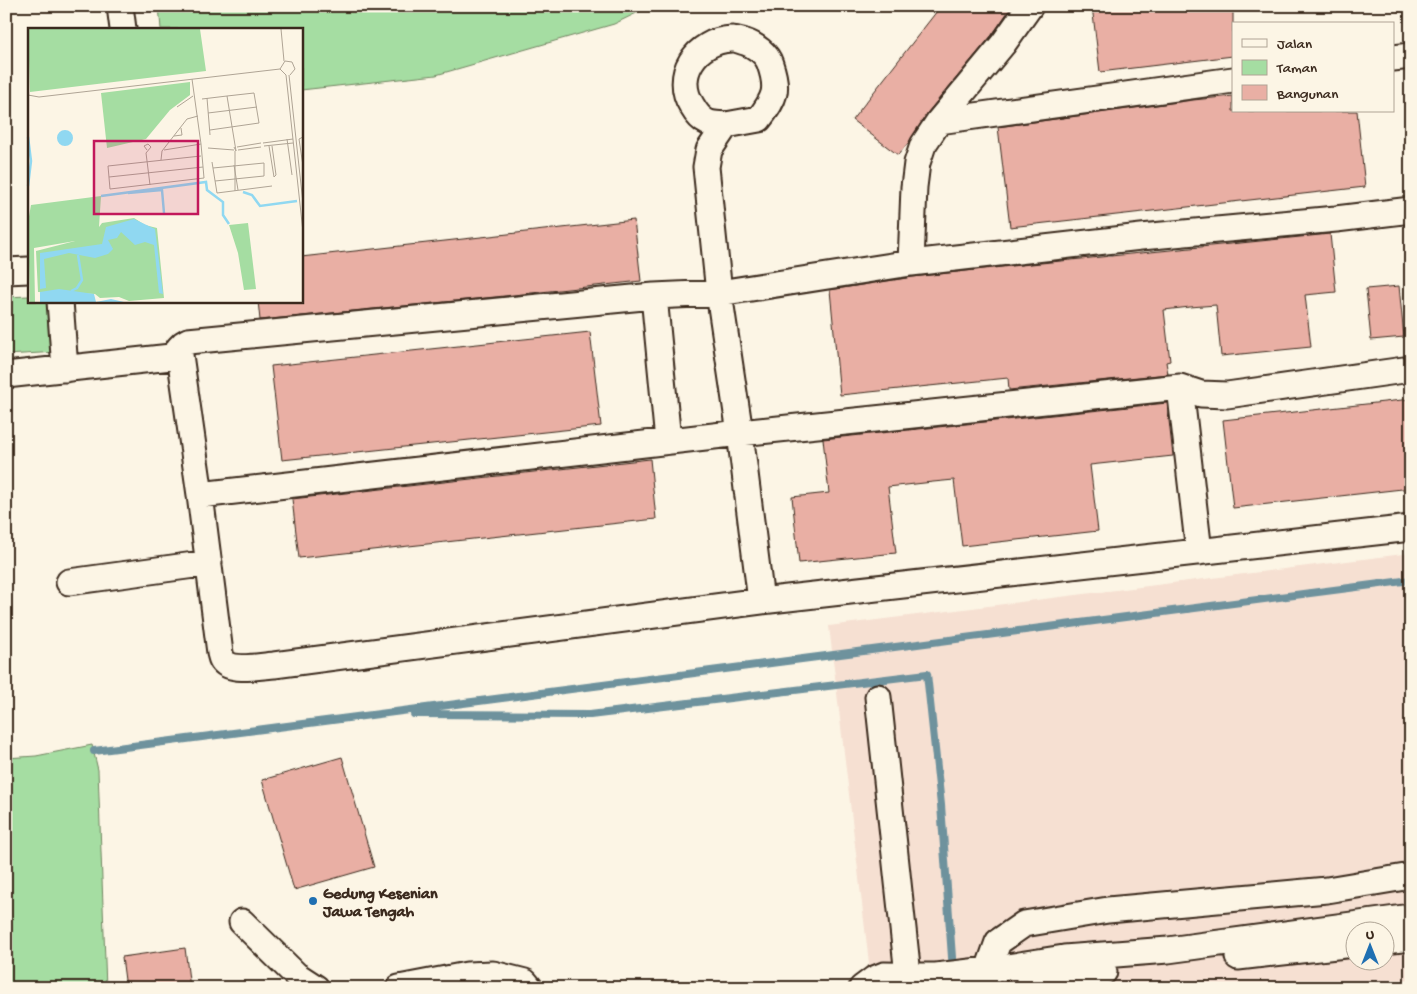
<svg xmlns="http://www.w3.org/2000/svg" width="1417" height="994" font-family="'Gochi Hand',sans-serif">
  <rect width="100%" height="100%" fill="#fcf5e5"/>
  <filter id="ink" filterUnits="userSpaceOnUse"><feTurbulence type="fractalNoise" baseFrequency=".02" numOctaves="2"/><feDisplacementMap in="SourceGraphic" scale="10" xChannelSelector="R" yChannelSelector="G"/><feConvolveMatrix kernelMatrix="1 2 1 2 8 2 1 2 1" color-interpolation-filters="sRGB"/></filter>
  <g filter="url(#ink)">
    <path fill="#f6e0d2" fill-rule="evenodd" d="M1411,553V988H872L829,626ZM1354,932H1384V962H1354Z"/>
    <path fill="#a5dda2" stroke="#708460" d="M159,6H651L614,24L436,75L301,90V29H161Z
      M29,296V301H56L58,352L6,355V297Z
      M92,745L98,770L106,988H6V758L36,756Z"/>
    <g fill="none" stroke-linecap="round" stroke-linejoin="round">
      <path stroke="#6e929d" stroke-width="8" d="M414,714L590,715L927,674L941,805L953,971
        M94,751L1411,580"/>
    </g>
    <path fill="#e9afa4" stroke="#3b2a1e" d="M941,6H1012L992,35L928,112L909,142L898,155L852,120Z
      M1092,6H1233V56L1100,72Z
      M1233,96V111H1357L1365,187L1010,227L998,127L1193,100Z
      M634,220L641,281L495,297L260,320L258,301H301V257Z
      M1330,234L1336,292L1305,295L1311,347L1221,356L1216,305L1190,307L1164,310L1170,361L1166,362L1168,374L1009,390L1008,378L840,395L830,290L913,277L1011,266Z
      M1399,286L1404,337L1371,340L1366,289Z
      M590,332L601,426L282,460L271,366Z
      M1411,399V488L1233,508L1223,420Z
      M1167,403L1173,456L1090,465L1098,531L962,546L954,480L933,482L888,487L896,553L799,563L792,497L829,493L823,439Z
      M650,459L656,519L299,558L292,499Z
      M342,757L374,867L294,890L262,780Z
      M185,948L190,988H126L122,957Z"/>
    <g fill="none" stroke-linecap="round" stroke-linejoin="round">
      <g stroke="#3b2a1e" stroke-width="29">
        <path id="minor" d="M120,6L123,29
          M1393,58L1411,56
          M939,121L1233,80
          M726,125C720,124 713,125 707,122C700,119 696,113 692,106C673,75 696,41 731,39C735,38 741,41 745,42C755,45 767,54 770,64C779,90 775,98 759,119L726,125L709,150L706,167L719,293L740,433L761,601
          M1411,210L1336,219L1141,237L911,263L719,293L654,296L188,341L183,344L179,348L200,495L220,653C221,656 221,659 223,661C232,672 261,666 274,665L761,601L1411,528
          M911,263L914,187L917,163L923,145L939,121L1003,44L1030,6
          M6,271L29,270
          M654,296L668,441
          M60,301L65,369
          M6,375L180,356
          M1180,387L1199,552
          M200,495L740,433L1180,387L1201,394L1227,395L1411,369
          M69,582L209,563
          M878,697L908,975
          M242,922L296,975L316,988
          M1384,941L1411,938
          M1238,957L1354,944
          M1029,980L1104,972
          M986,984L988,970L998,942L1024,924L1108,910L1327,890L1411,876
          M399,988L467,975L493,974L525,982L530,988
          M862,988L874,979L884,975L936,976L988,970L1064,958L1168,950L1411,917"/>
      </g>
      <use href="#minor" stroke="#fcf5e5" stroke-width="25"/>
    </g>
  </g>
  <circle fill="#1f6fb2" stroke="#fcf5e5" stroke-width="2" cx="313" cy="901" r="5"/>
  <g text-anchor="middle" stroke-width="4" stroke-linejoin="round" paint-order="stroke">
    <g font-size="16" font-weight="bold" fill="#3b2a1e" stroke="#fcf5e5" text-anchor="start">
      <text x="323" y="898">Gedung Kesenian<tspan x="323" dy="18">Jawa Tengah</tspan></text>
    </g>
  </g>
  <g transform="translate(28 28)">
    <rect width="275" height="275" fill="#fcf5e5"/>
    <path d="M0,1H172L178,43L2,64ZM162,54V67L142,82L118,111L79,120L73,65ZM73,168L71,199L74,195L106,190L117,197L129,200L136,270L101,273L91,269L72,270L67,266L10,264L8,223L47,213L6,220L7,274H2L0,194L3,177ZM220,195L228,261L216,262L210,225L201,197Z" fill="#a5dda2"/>
    <path d="M29 110a8 8 0 1 1 16 0a8 8 0 1 1-16 0ZM106,191L127,201L135,266L131,265L126,217L117,214L107,217L93,204L89,210L80,212L85,221L80,226L67,230L41,225L16,231L18,260L12,261V225L74,216L78,199ZM31,261L66,266L68,274L83,271L96,274H12V264Z" fill="#90d8f1"/>
    <path fill="none" stroke="#90d8f1" stroke-width="2.5" d="M0,109L3,133L0,158M215,164L224,167L232,178L269,173M100,165L134,162L136,185M73,168L178,154L179,162L195,174V187L201,196M43,263L49,260L54,252L50,227"/>
    <path fill="none" stroke="#afa495" stroke-width="1" d="M253,1L256,33M252,41L258,47L275,204M252,41L257,33L264,34L267,41L262,47M261,47L275,175M164,51L173,116L176,150L82,161L80,138L173,128M0,67L11,69L252,41M179,70L182,107M174,71L199,68L208,123L206,119M149,79L165,68M180,85L229,79M182,102L231,95L226,65L199,68M146,108L154,107L153,100M275,109L271,111L275,138M259,111L264,147M235,115L265,111M236,118L265,115M241,118L246,149L248,147L244,118M209,119L233,115M180,120L206,122M119,122L116,118L120,116L123,119L118,125L122,157M136,122L173,116M210,122L233,119M207,123V163M133,132L134,123L159,91L170,88M184,134L189,165L244,158M206,137L210,162M185,140L236,135V148L187,153M81,149L175,139"/>
    <path fill="#c2185b" fill-opacity="0.15" stroke="#c2185b" stroke-width="2.5" d="M66,113H170V186H66Z"/>
    <rect width="275" height="275" fill="none" stroke="#3b2a1e" stroke-width="2.5"/>
  </g>
  <rect width="1417" height="994" fill="none" stroke="#fcf5e5" stroke-width="25"/>
  <rect x="12" y="12" width="1392" height="969" fill="none" stroke="#3b2a1e" stroke-width="2" filter="url(#ink)"/>
  <rect x="1232" y="22" width="162" height="90" fill="#fcf5e5" stroke="#afa495"/>
  <rect x="1242" y="39" width="25" height="8" fill="#fcf5e5" stroke="#afa495"/>
  <text x="1277" y="48" font-size="15" fill="#3b2a1e">Jalan</text>
  <rect x="1242" y="60" width="25" height="15" fill="#a5dda2" stroke="#afa495"/>
  <text x="1277" y="72" font-size="15" fill="#3b2a1e">Taman</text>
  <rect x="1242" y="85" width="25" height="15" fill="#e9afa4" stroke="#afa495"/>
  <text x="1277" y="98" font-size="15" fill="#3b2a1e">Bangunan</text>
  <g transform="translate(1370 946)"><circle r="24" fill="#fcf5e5" stroke="#afa495"/>
  <path d="M0-4L9 19L0 12L-9 19Z" fill="#1f6fb2"/>
  <text y="-8" font-size="14" font-weight="bold" text-anchor="middle" fill="#3b2a1e">U</text>
  </g>
</svg>
